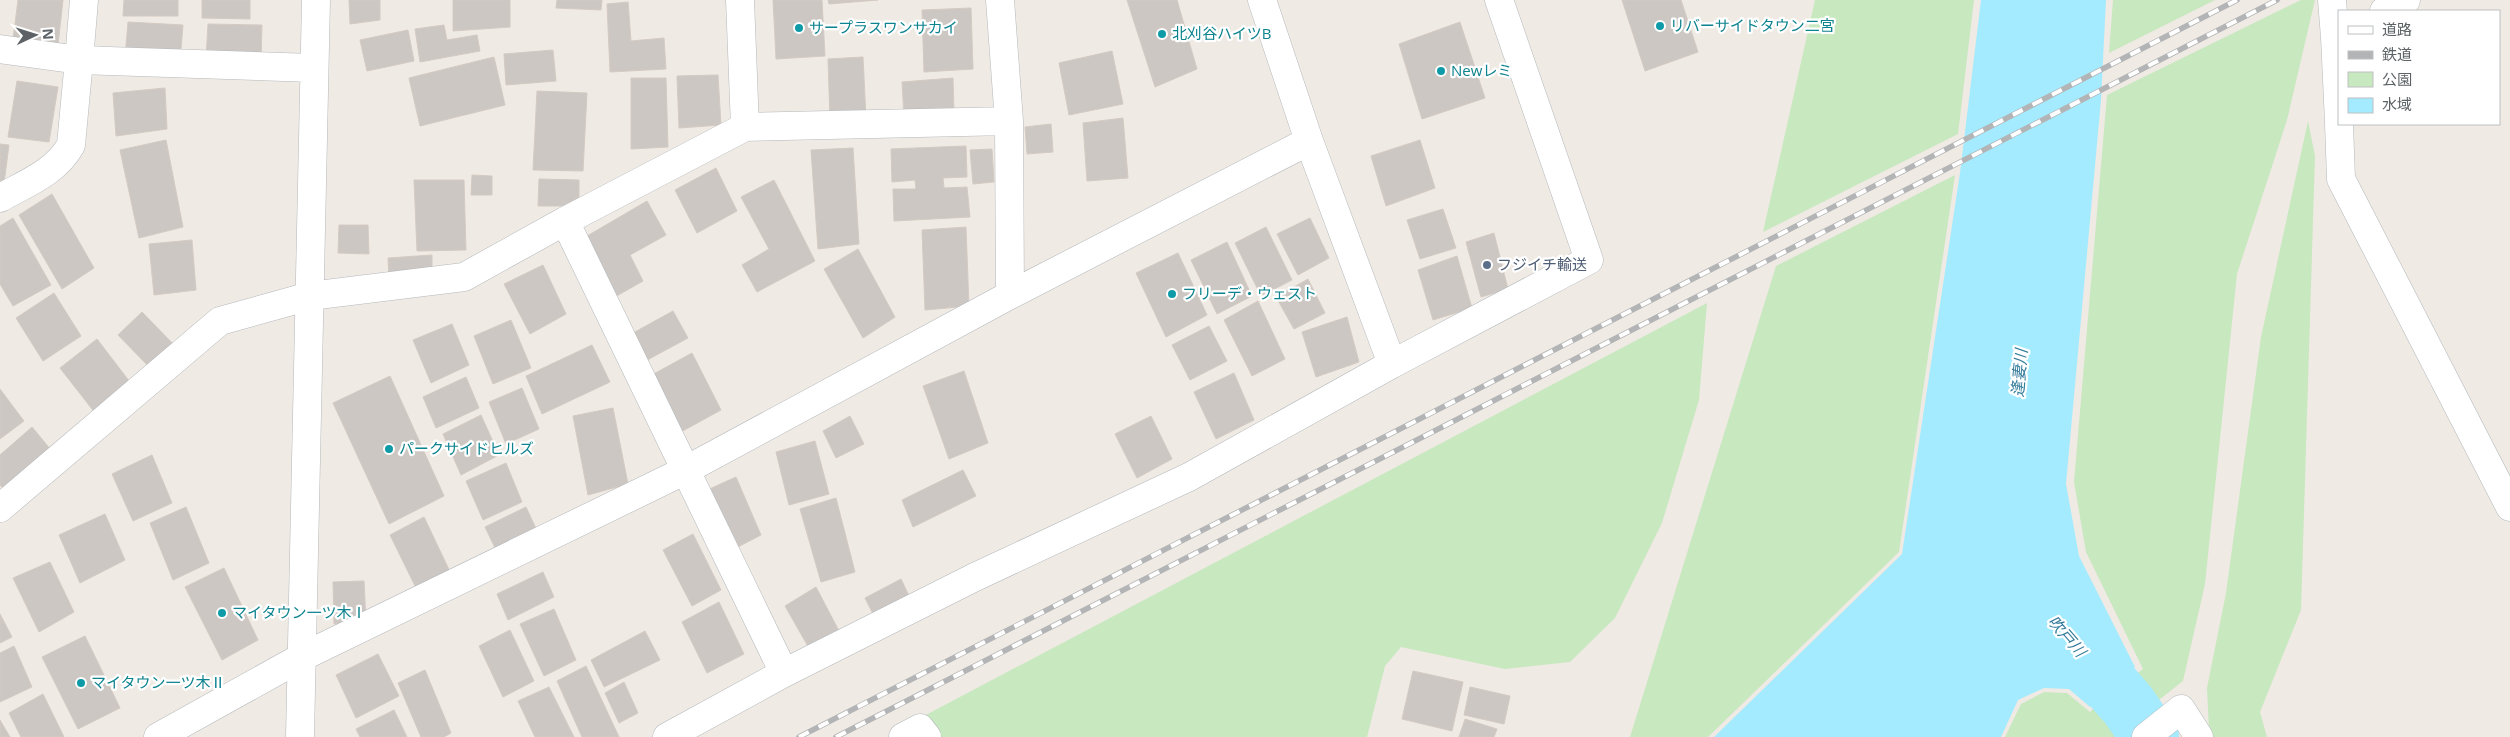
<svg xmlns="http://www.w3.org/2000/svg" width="2510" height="737" font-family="'Open Sans','Noto Sans JP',sans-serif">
  <rect width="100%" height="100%" fill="#efeae4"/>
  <path fill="#c8e8bf" d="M1815,0H1974L1958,134L1763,232Z
    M2113,0H2215L2109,53Z
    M2301,0H2315L2287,120L2237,274L2205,584L2183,681L2155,703L2134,676L2143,669L2086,552L2074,482L2107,95Z
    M2308,121L2315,156L2301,610L2260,712L2267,737H2213L2209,730L2207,688L2226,593L2261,337Z
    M1955,175L1899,552L1708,737H1630L1776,266Z
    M1707,303L1699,400L1662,523L1615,618L1570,662L1505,669L1401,647L1385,666L1367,737H940L922,717Z
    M2044,692L2067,693L2090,712L2099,703L2119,732L2117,737H2005L2021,704Z"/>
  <path fill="#a4ebff" d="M1981,0H2106L2101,100L2066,484L2079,556L2135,667L2124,676L2149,706L2123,728L2100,697L2090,707L2069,689L2044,688L2018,700L2001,737H1714L1902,554L1960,173Z"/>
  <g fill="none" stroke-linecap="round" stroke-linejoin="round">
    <path stroke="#a4ebff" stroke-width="58" d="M2085,656L2128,705L2150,737"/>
  </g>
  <path fill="#ccc7c3" stroke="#d4cac2" d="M18,0H63L58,45L13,39Z
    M124,0H178V16H123Z
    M202,0H250V19L202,18Z
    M349,0H380V20L350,24Z
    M453,0H510V27L453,31Z
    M557,0H602L601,10L556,8Z
    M773,0H822L825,56L776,59Z
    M828,0H878L829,4Z
    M1127,0H1177L1197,69L1155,87Z
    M1622,0H1681L1698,52L1645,71Z
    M628,2L631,41L664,38L666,69L610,72L607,4Z
    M971,8L973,69L924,72L922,10Z
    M128,22L183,25L180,61L125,57Z
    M1460,22L1485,98L1422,119L1399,44Z
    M208,24L262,25L261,60L206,58Z
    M444,25L447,40L477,35L480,51L420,62L415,29Z
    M408,30L414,61L367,71L360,40Z
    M553,50L556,81L506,85L504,54Z
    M1112,51L1123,104L1069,115L1059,63Z
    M494,57L505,105L420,126L409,78Z
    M863,57L866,118L830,120L828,59Z
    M718,75L721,125L679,128L677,76Z
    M631,78H666L668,147L631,149Z
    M953,78L954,112L904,117L902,82Z
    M17,81L58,87L49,142L8,137Z
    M165,88L167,129L116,136L113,93Z
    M537,91L587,93L583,171L533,170Z
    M1123,118L1128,178L1087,181L1083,123Z
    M1051,124L1053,152L1027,154L1025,127Z
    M166,140L183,227L139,238L120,150Z
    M1420,140L1435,188L1386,206L1371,156Z
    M0,144L9,145L4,183H0Z
    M966,146L967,177L943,178L944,188L967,187L970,217L894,221L893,189H916L915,180L892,182L891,149Z
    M853,148L859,244L818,249L811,150Z
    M992,149L994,182L973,184L970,150Z
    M716,168L737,211L697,233L675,190Z
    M472,175L492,176V195H471Z
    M539,179L579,180V206H538Z
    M414,180H464L466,250L417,251Z
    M774,180L815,261L757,292L742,265L769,249L741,197Z
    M52,194L94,268L62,289L19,215Z
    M647,201L666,235L630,255L643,281L613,298L582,239Z
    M1443,209L1456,248L1420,259L1407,220Z
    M13,218L51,285L13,306L0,284V226Z
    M1310,218L1329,258L1298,275L1277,234Z
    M339,225H368L369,254L338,253Z
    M966,227L969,306L925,310L922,230Z
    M1266,227L1292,280L1261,296L1235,243Z
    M1494,233L1508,289L1481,297L1466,242Z
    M192,240L196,290L154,295L149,244Z
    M1227,242L1252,296L1217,314L1191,260Z
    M858,249L895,317L863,338L824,269Z
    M1178,253L1207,315L1166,337L1136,273Z
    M432,255V277L389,280L388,258Z
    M1457,256L1472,308L1433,320L1418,270Z
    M543,265L566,314L530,334L504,284Z
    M1308,279L1325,313L1294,329L1276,297Z
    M54,293L81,336L43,361L16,318Z
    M1258,301L1285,359L1252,376L1224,320Z
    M673,311L688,338L638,365L624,338Z
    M142,312L179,350L154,372L118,335Z
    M1347,317L1359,362L1316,377L1302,332Z
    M511,320L531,368L493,384L474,336Z
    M452,324L469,365L431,383L413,340Z
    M1209,326L1227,361L1190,380L1172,345Z
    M97,339L136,390L99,418L60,368Z
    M592,345L610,382L542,414L526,376Z
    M692,353L721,410L679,433L650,376Z
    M964,371L988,443L949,459L923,386Z
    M1234,373L1254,420L1216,439L1194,392Z
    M390,376L444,496L389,524L333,403Z
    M466,377L479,408L436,428L423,397Z
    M522,388L539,429L506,444L489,402Z
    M0,389L24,421L0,439Z
    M613,408L628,484L588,495L573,416Z
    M481,415L499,455L461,475L443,434Z
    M850,416L864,444L836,458L823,431Z
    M1151,416L1172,459L1137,478L1115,434Z
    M32,427L56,456L9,495L0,485V455Z
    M815,441L829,494L789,505L776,452Z
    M152,455L172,503L133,521L112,474Z
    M506,463L522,502L483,520L466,481Z
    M963,470L976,496L913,527L902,500Z
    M736,477L761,535L732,550L705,491Z
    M836,498L855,572L821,582L800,509Z
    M186,507L209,563L173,580L150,523Z
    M526,507L539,535L498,554L485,527Z
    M105,514L125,560L80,583L59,535Z
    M424,517L453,578L420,596L390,535Z
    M693,534L721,590L692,606L663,550Z
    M50,562L74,612L39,632L13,578Z
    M224,568L258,640L222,660L185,587Z
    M543,572L554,597L508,620L497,594Z
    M901,579L912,602L876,620L865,598Z
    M364,581L366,622L334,624L333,582Z
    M816,587L839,631L809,648L785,606Z
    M719,602L744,654L707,673L682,622Z
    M554,609L576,660L544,676L520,624Z
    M0,614L12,637L0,643Z
    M510,630L534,681L503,697L479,646Z
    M645,631L660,660L604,687L591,660Z
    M85,636L120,708L78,729L42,657Z
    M14,646L32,687L0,702V653Z
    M378,654L399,696L356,718L336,675Z
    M586,666L619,737H582L557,681Z
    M425,670L451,733L444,737H421L398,683Z
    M1413,671L1463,682L1452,731L1402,719Z
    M624,682L638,713L619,723L605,693Z
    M549,687L574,737H535L518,701Z
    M1470,687L1510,696L1504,724L1464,715Z
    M43,694L64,737H21L9,713Z
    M394,710L407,737H360L356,729Z
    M1465,719L1497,729L1494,737H1459Z
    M0,720L10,737H0Z"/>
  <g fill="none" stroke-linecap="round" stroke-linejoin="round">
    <g stroke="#b4b8bb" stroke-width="29">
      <path id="minor" d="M84,0L79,60L313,68
        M740,0L745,127
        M1262,0L1309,141L1392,364L1589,260L1499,0
        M2332,0L2335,37
        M2384,11L2406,0
        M2339,35L2335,37L2339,122
        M0,49L79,60L71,145C56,172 27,183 0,198
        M2339,124L2341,179L2510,507
        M1010,295L1309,141
        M0,508L220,321L310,296L464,277L565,221
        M784,673L565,221L745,127L1009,121
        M158,737L302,657L684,471L1010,295L1009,121L1000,0
        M300,737L316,0
        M667,737L784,673L975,577L1189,477L1392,364
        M903,737L920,728L927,737
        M2146,737L2181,709L2199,737"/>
    </g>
    <use href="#minor" stroke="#fff" stroke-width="28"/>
    <g stroke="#b3b4b5" stroke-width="5.5">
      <path id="rail" d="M799,737L2237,0
        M836,737L2277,0"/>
    </g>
    <use href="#rail" stroke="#fff" stroke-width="4" stroke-dasharray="11" stroke-linecap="butt"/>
  </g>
  <g fill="#0f9aa8" stroke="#fff" stroke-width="2">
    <circle cx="1660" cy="26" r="5"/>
    <circle cx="799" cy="28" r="5"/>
    <circle cx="1162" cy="34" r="5"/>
    <circle cx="1441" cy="71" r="5"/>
    <circle cx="1172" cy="294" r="5"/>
    <circle cx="389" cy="449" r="5"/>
    <circle cx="222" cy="613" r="5"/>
    <circle cx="81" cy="683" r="5"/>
  </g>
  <circle fill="#5c6f8a" stroke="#fff" stroke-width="2" cx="1487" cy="265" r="5"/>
  <g text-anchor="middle" stroke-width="4.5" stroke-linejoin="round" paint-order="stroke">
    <g font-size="15" fill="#0d838f" stroke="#fff" text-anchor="start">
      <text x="1670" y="31">リバーサイドタウン二宮</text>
      <text x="809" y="33">サープラスワンサカイ</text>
      <text x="1172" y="39">北刈谷ハイツB</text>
      <text x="1451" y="76">Newレミ</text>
      <text x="1182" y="299">フリーデ・ウェスト</text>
      <text x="399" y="454">パークサイドヒルズ</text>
      <text x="232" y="618">マイタウン一ツ木Ⅰ</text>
      <text x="91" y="688">マイタウン一ツ木Ⅱ</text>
    </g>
    <g font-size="15" fill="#4e5e75" stroke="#fff" text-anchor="start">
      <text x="1497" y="270">フジイチ輸送</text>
    </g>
    <g font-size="16" font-style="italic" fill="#347c9b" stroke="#fff">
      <text transform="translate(2019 373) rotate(-85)" y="6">逢妻川</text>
      <text transform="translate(2067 636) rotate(49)" y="6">吹戸川</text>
    </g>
  </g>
  <rect x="2338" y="10" width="162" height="115" fill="#ffffff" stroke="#bec0c1"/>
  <rect x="2348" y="26" width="25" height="8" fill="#ffffff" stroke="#bec0c1"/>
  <text x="2382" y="35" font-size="15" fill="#5c6265">道路</text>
  <rect x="2348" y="51" width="25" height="8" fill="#b3b4b5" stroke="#bec0c1"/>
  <text x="2382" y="60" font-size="15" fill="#5c6265">鉄道</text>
  <rect x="2348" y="72" width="25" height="15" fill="#c8e8bf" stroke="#bec0c1"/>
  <text x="2382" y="85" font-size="15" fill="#5c6265">公園</text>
  <rect x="2348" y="98" width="25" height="15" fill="#a4ebff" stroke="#bec0c1"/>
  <text x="2382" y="110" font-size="15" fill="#5c6265">水域</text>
  <g transform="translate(35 35) rotate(86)" stroke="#ffffff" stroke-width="4" paint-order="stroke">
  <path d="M0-4L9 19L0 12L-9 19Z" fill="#5c6265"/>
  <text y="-8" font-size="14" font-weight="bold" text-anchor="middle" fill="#5c6265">N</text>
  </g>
</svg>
